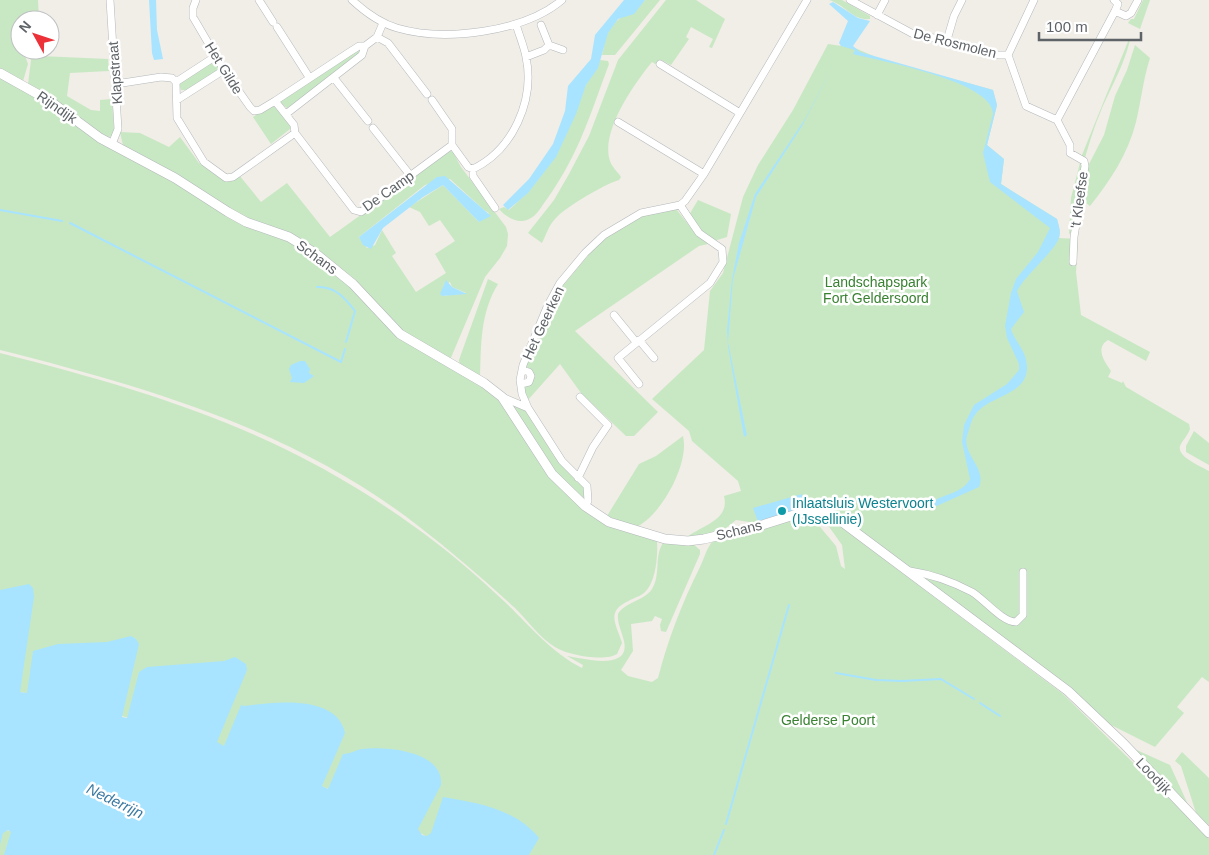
<svg xmlns="http://www.w3.org/2000/svg" width="1209" height="855" font-family="Helvetica,sans-serif">
  <rect width="100%" height="100%" fill="#f1ede7"/>
  <path fill="#c8e8c3" fill-rule="evenodd" d="M0,0H38L39,20H20V50H23L28,64L23,81L0,71Z
    M645,0H660L615,55H602C604,48 605,38 608,32C616,16 634,12 645,0Z
    M666,0H696L725,19L712,48L709,47L713,39L691,27L686,37L689,39L671,65L661,60L657,65L652,62C634,84 600,132 610,161C612,167 617,171 621,177L619,180C605,184 565,207 555,219C549,225 546,235 542,243L528,233L554,200L569,174L589,136L618,60Z
    M829,0H842L870,16V19C853,21 844,4 829,0Z
    M1143,0H1150L1140,29L1128,23L1131,19H1134Z
    M1129,39L1130,40C1124,65 1112,85 1102,108C1085,149 1076,189 1072,232L1069,234L1071,198L1082,155Z
    M828,44L855,48L878,58L993,90L997,105L987,145L1004,159L1001,184L1057,219L1060,232L1059,238L1078,239L1076,272L1081,315L1150,352L1146,361L1108,340C1095,348 1104,361 1111,371L1108,377L1122,383L1123,381L1126,387L1189,424L1190,429C1188,435 1182,441 1180,446C1177,457 1201,466 1209,471V682L1202,677L1177,707L1184,713L1155,747L1105,722L829,510L751,524L749,522L736,520L720,533L687,537C703,525 730,520 724,496L741,491L738,481L692,441L689,431L652,399L704,350L710,291L723,273L743,197L758,165L793,110Z
    M1135,45L1150,58C1143,80 1141,101 1136,122C1128,154 1110,181 1090,206L1082,200L1088,166L1104,135L1115,96L1127,70Z
    M359,48L361,52L288,109L281,103V100Z
    M26,50H39L40,56L108,59L109,71L70,73L67,96L91,110L100,111V100L112,99L114,130L112,136L106,138L28,84L31,60Z
    M215,60L220,69L188,90H181L179,83Z
    M600,60L608,61L609,64C590,115 579,154 547,199C542,205 537,216 529,219C518,225 506,217 499,209L504,207L509,210C551,173 566,138 585,87C589,77 597,70 600,60Z
    M0,75L190,191L288,239L344,279L384,323L496,395L580,505L657,541C658,556 656,583 644,593C636,599 619,602 615,613C612,621 620,635 622,643L617,654C605,662 567,655 555,647C540,638 528,621 515,608C483,579 451,551 417,525C295,430 147,387 0,350Z
    M270,106L277,107L291,125L290,129L271,144L253,117Z
    M120,132L140,133L169,147L180,137L199,163L229,182L239,175L261,202L287,183L330,237L450,151L453,152L461,167L506,227L508,234L507,246L500,258L485,277L450,360L395,329L351,276L341,270L124,150ZM450,179L484,210L489,213L479,222L443,185L409,207L420,212L429,226L440,220L455,241L435,254L446,273L416,292L392,256L396,253L382,230L375,245L367,248L359,237L425,185ZM450,282L452,287L466,293L442,296L444,285Z
    M698,200L731,214L727,237L714,241L700,230L689,215Z
    M676,209L696,234L708,244L699,246L575,331L658,412L634,436H626L581,393L560,364L527,401L522,388L532,383L534,376L526,366L556,294L601,240L640,216Z
    M488,279L498,284C480,313 481,346 480,379L460,368L459,360Z
    M0,353C153,392 282,431 412,525C445,548 476,575 505,602C530,626 551,652 582,668L583,665L567,656C582,658 631,672 624,641C622,632 617,623 618,614C625,602 644,601 652,589C661,575 654,556 663,543H692L700,550V554L666,632L661,631L660,625L662,619L655,616L652,621L631,624L633,651L621,670L628,676L652,682L658,678C668,639 682,603 700,567C705,557 706,548 714,540L810,515L836,546L841,566L845,569L842,545L820,514H824L1063,694L1209,837V855H460C325,777 154,716 0,688Z
    M512,405L528,412L554,456L584,488L587,497L584,501L552,470Z
    M1194,431L1209,443V465L1186,452V446Z
    M683,436C690,464 660,518 634,528L624,527L607,516L639,464L656,456Z
    M1130,747L1170,765L1190,809Z
    M1182,752L1209,778V830L1197,816L1181,766L1175,761Z
    M0,829L10,831L46,855H0Z"/>
  <path fill="#a8e4ff" d="M149,0H156L157,30L163,59L154,60L152,53Z
    M624,0H645L634,14L618,19L608,33L598,68L586,85L576,114L556,157L528,193L508,210L503,205L529,179L553,144L565,111L568,86L591,59L595,35Z
    M833,2L858,18L870,21L853,46L860,52L993,90L997,105L987,145L1004,159L1001,184L1057,219C1059,226 1061,232 1059,238C1054,252 1026,274 1017,291L1024,312L1011,329C1014,339 1022,347 1025,356C1037,396 990,393 975,415C971,420 969,430 967,436C962,455 987,468 979,487L930,509L927,507C938,493 961,496 970,479L962,442L964,425L974,405L1007,384L1019,370V364L1007,338L1005,326L1011,293L1016,279L1038,252L1050,228L990,182L983,153L993,114C993,81 880,61 853,54L855,50L841,46L839,43L848,21L829,4Z
    M833,66L802,126L756,197L733,279L728,342L746,431L747,435L744,437L728,347L727,330L732,279L739,243L755,194L805,119Z
    M445,176L491,216L479,222L443,185L423,197L383,228L371,249L363,245L359,237L437,177Z
    M446,280L452,287L467,294L442,296L440,294Z
    M300,361H305L310,369L309,373L314,376L304,383L290,382L292,378L289,369L291,365Z
    M802,494L803,509L758,522L753,508Z
    M29,584L33,588L34,597L20,692L27,693L33,651L58,644L107,642L131,636L136,639L139,644L122,717L127,718L139,672L147,667L224,661L235,657L246,664L247,670L217,742L224,746L241,705L245,706C273,702 337,694 345,733L322,786L328,789L343,754C351,754 355,750 362,749C386,746 444,751 441,785L418,829L422,835L427,836L431,833L443,797C478,803 516,809 539,838L529,855H4L11,832L8,830L3,833L0,845V590Z"/>
  <g fill="none" stroke-linecap="round" stroke-linejoin="round">
    <path stroke="#a8e4ff" stroke-width="2" d="M0,210L62,221
      M70,223L341,362L345,349
      M317,287C335,286 345,298 355,311L346,342
      M836,673L876,680L902,681L941,679L974,699
      M980,703L1000,716
      M726,824L789,605
      M714,855L724,830"/>
    <g stroke="#b4b8bb" stroke-width="8">
      <path id="minor" d="M110,0L118,129L112,144
        M196,0L193,8V17L224,70L250,107L254,111L260,110L275,101L294,125L295,133
        M259,0L273,22
        M352,0C365,12 380,23 397,28C445,42 524,32 562,0
        M850,0L915,35L947,40L998,55H1008L1034,0
        M1115,11L1126,16L1131,13L1138,0
        M877,15L885,0
        M277,27L309,77
        M377,37L388,43L427,94
        M947,40L954,16L962,0
        M549,45L563,50
        M1008,55L1026,106L1057,120L1115,11L1118,4L1114,0
        M526,57L544,50L549,45L541,25
        M660,64L740,113
        M334,78L368,121
        M176,82L177,118L204,162L226,178L233,177L295,133L354,210L361,212L452,145
        M176,82L216,56
        M116,84L161,77L172,78L176,82
        M177,100L224,70
        M432,100L452,129V145L468,167L473,169V176L495,208
        M275,101L348,53L359,46H365
        M286,114L362,55L365,46L377,37L383,23
        M1057,120L1070,145V153L1084,161L1085,166L1074,237L1073,262
        M618,122L704,174
        M373,128L410,175
        M473,169C513,150 535,100 526,57C524,46 519,35 516,24
        M614,315L636,342
        M639,340L654,358
        M521,384L529,382L531,376L529,372L522,370
        M639,384L618,358L710,283L723,262L722,249L699,233L680,205
        M502,397L528,408L562,461L587,486L588,501L585,506
        M528,408L522,394L520,380L523,365L547,307L560,283L585,253L604,235L641,213L680,205L685,201L704,174L807,0
        M578,478L593,447L608,425L580,397
        M910,571C930,574 953,582 972,592C984,599 1002,622 1016,622L1023,615V572"/>
    </g>
    <g stroke="#b4b8bb" stroke-width="10">
      <path id="tertiary" d="M0,73L50,101L100,138L175,178L228,212L246,222L289,237L315,253L353,284L400,334L484,383L502,397L552,474L585,506L609,522L665,539L688,541L704,539L759,526L810,510L830,513L1068,691L1124,744L1209,833"/>
    </g>
    <use href="#minor" stroke="#fff" stroke-width="7"/>
    <use href="#tertiary" stroke="#fff" stroke-width="9"/>
  </g>
  <circle fill="#0f9aa8" stroke="#fff" stroke-width="2" cx="782" cy="511" r="5"/>
  <g text-anchor="middle" stroke-width="5" stroke-linejoin="round" paint-order="stroke">
    <g font-size="14" fill="#5e6367" stroke="#fff">
      <text transform="translate(955 43) rotate(14)" y="5">De Rosmolen</text>
      <text transform="translate(224 68) rotate(58)" y="5">Het Gilde</text>
      <text transform="translate(115 73) rotate(-94)" y="5">Klapstraat</text>
      <text transform="translate(57 107) rotate(35)" y="5">Rijndijk</text>
      <text transform="translate(388 191) rotate(-35)" y="5">De Camp</text>
      <text transform="translate(1079 200) rotate(-82)" y="5">'t Kleefse</text>
      <text transform="translate(317 257) rotate(36)" y="5">Schans</text>
      <text transform="translate(543 323) rotate(-65)" y="5">Het Geerken</text>
      <text transform="translate(739 530) rotate(-14)" y="5">Schans</text>
      <text transform="translate(1154 776) rotate(46)" y="5">Loodijk</text>
    </g>
    <g font-size="14" fill="#398232" stroke="#fff">
      <text x="876" y="287">Landschapspark<tspan x="876" dy="16">Fort Geldersoord</tspan></text>
      <text x="828" y="725">Gelderse Poort</text>
    </g>
    <g font-size="14" fill="#0d838f" stroke="#fff" text-anchor="start">
      <text x="792" y="508">Inlaatsluis Westervoort<tspan x="792" dy="16">(IJssellinie)</tspan></text>
    </g>
    <g font-size="15" font-style="italic" fill="#3c7aa2" stroke="#fff">
      <text transform="translate(115 801) rotate(26)" y="5">Nederrijn</text>
    </g>
  </g>
  <g transform="translate(35 35) rotate(310)"><circle r="24" fill="#ffffff" stroke="#bfc1c2"/>
  <path d="M0-4L9 19L0 12L-9 19Z" fill="#ec3139"/>
  <text y="-8" font-size="14" font-weight="bold" text-anchor="middle" fill="#5e6367">N</text>
  </g>
  <path d="M1039 32v8h102v-8" fill="none" stroke="#5e6367" stroke-width="2.5"/>
  <text x="1046" y="32" font-size="15" fill="#5e6367" stroke="#ffffff" stroke-width="4" paint-order="stroke">100 m</text>
</svg>
